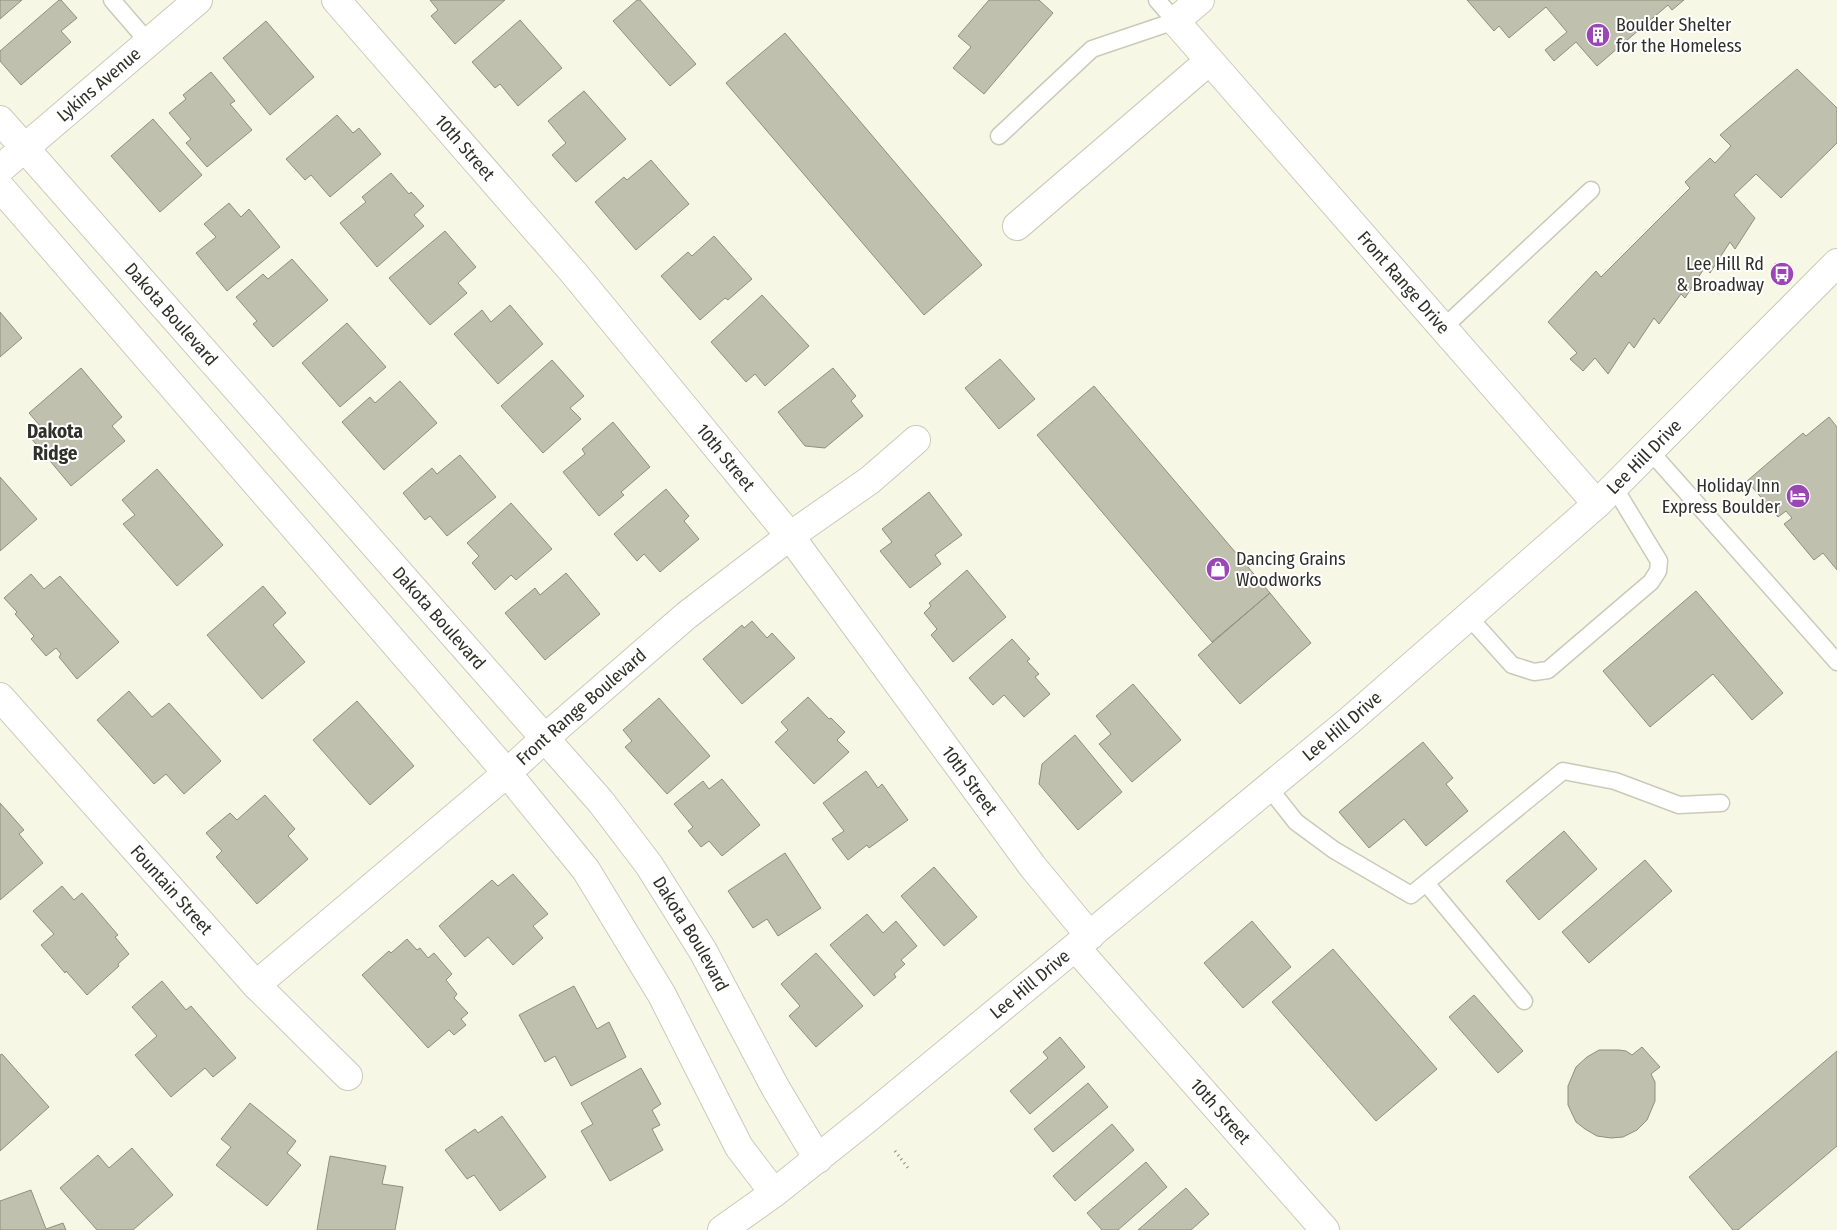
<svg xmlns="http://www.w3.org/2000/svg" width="1837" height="1230" font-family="'Fira Sans Condensed',sans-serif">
  <rect width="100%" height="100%" fill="#f6f8e5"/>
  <path fill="#bfc1ae" stroke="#8e907e" d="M0,0H22L0,19Z
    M59,0H61L77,18L61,31L71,42L21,85L0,61V51Z
    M430,0H505L455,44L431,16L438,10Z
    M637,0H640L696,64L670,86L613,21Z
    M989,0H1039L1053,13L984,94L953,68L971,47L958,36Z
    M1467,0H1684L1672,10L1668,5L1597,66L1576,42L1554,61L1545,50L1567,32L1546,7L1509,38L1499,26L1494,31Z
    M520,20L562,68L518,106L500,84L495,88L472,62Z
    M266,21L314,77L270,115L223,58Z
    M785,33L982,265L924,315L726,83Z
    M1797,69L1837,108V143L1781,198L1756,174L1734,195L1755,218L1735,249L1730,242L1710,273L1705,267L1685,298L1681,294L1659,324L1654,318L1634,348L1629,342L1608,374L1595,358L1583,371L1570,359L1577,353L1548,322L1596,271L1601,277L1690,188L1685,182L1710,158L1715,163L1731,146L1720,135Z
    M211,72L235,101L230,104L252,130L207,167L186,143L191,139L169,113L186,99L183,95Z
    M584,91L626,139L576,182L552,155L566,143L548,121Z
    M337,115L353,133L359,128L381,154L330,197L311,175L305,180L286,159Z
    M153,119L202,175L160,212L111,156Z
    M651,160L689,204L636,250L595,202L624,177L627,180Z
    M391,173L409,194L411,192L424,206L414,215L424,226L377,267L340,223L366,202L362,197Z
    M229,203L241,217L249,209L280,247L227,291L196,253L216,237L204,224Z
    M445,231L476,267L458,283L467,293L430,325L389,278Z
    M714,236L752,279L728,300L725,298L700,320L661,276L688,252L692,256Z
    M292,259L328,300L273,347L253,324L257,321L236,297L263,274L268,279Z
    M762,295L809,346L765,386L755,374L746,382L711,342Z
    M510,305L543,344L498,384L454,334L482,310L491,322Z
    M0,312L22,338L0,357Z
    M347,323L386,367L340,407L302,363Z
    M1000,359L1035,399L999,429L965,388Z
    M552,360L584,396L570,408L581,419L543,453L501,406Z
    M81,368L122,417L112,426L125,441L71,486L30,437L41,427L29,413Z
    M833,368L856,396L851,401L863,416L825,448L805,446L778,412Z
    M400,381L437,423L384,470L342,422L370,397L375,403Z
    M1094,386L1270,593L1212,642L1037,435Z
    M1829,417L1837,427V570L1823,553L1814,560L1784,524L1792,518L1786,511L1778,517L1747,481L1803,433L1806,436Z
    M613,422L650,467L621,492L624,495L599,516L563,472L585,454L582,449Z
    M460,455L496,497L447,536L430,516L425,520L403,493L432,468L437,474Z
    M157,469L223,545L177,586L123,524L135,515L122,500Z
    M0,477L37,519L0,551Z
    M666,489L689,516L684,521L699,539L660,572L644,554L637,561L614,534Z
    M929,492L962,535L935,555L941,564L910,588L880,551L892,542L882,529Z
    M511,503L552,549L516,580L511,575L495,590L472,563L479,556L467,543Z
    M967,570L1006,617L953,662L931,635L937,629L924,613L931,606L929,603Z
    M566,573L600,614L545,660L505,613L535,588L540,595Z
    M31,574L44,589L60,576L119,642L77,679L59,657L61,654L56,648L46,656L31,639L34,636L15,614L17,612L4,598Z
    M263,586L286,613L273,625L305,662L262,699L207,635Z
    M1696,591L1783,693L1752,720L1713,674L1650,727L1603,671Z
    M1270,593L1311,643L1240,704L1198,655Z
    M752,621L767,638L772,633L795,658L742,704L703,659L742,625L744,628Z
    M1012,639L1030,659L1027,661L1039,674L1035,677L1050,694L1024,717L1004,695L993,705L969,678Z
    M1133,684L1181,740L1132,782L1099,744L1111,734L1096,716Z
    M129,691L152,717L169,703L221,761L184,794L166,774L154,784L97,720Z
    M808,697L829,719L831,718L845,732L837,740L849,752L814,784L775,742L788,730L781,722Z
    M659,698L710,756L667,794L625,747L632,741L623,730Z
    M357,701L414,766L370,805L313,740Z
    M1075,735L1122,792L1078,830L1039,784L1042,764Z
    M1423,742L1453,778L1446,784L1468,811L1426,846L1404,819L1369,848L1339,812Z
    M866,771L878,788L882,784L908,820L869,848L867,845L848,860L832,839L844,831L823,803Z
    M722,779L760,825L722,856L709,841L701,847L688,831L693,827L674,804L703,781L709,789Z
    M265,795L295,829L288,836L308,859L257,904L216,857L222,851L206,833L230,813L237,820Z
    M0,803L24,830L19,834L43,863L0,900Z
    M1564,831L1597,869L1539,920L1506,881Z
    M785,853L821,908L778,936L767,919L753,928L728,891Z
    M1645,860L1672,891L1589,963L1562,932Z
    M934,867L977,917L944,946L901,896Z
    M513,874L548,914L533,926L543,938L513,965L488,937L465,957L439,926L492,880L498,886Z
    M62,886L74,900L82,893L118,935L115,937L129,954L118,964L119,966L87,995L66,971L65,973L41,945L54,934L33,911Z
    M867,914L883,933L896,921L917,946L901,960L905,964L894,974L896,977L874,996L830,945Z
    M1252,921L1291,967L1243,1008L1204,963Z
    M407,939L417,950L420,948L428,958L434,953L452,974L446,980L457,994L454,998L468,1013L461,1019L466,1025L454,1035L449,1030L428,1048L362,975L389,951L391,953Z
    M1333,949L1437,1069L1376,1121L1272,1002Z
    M816,953L863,1006L816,1047L789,1016L800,1006L781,984Z
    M162,981L186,1010L191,1006L236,1058L213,1077L205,1068L171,1097L135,1055L157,1036L132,1007Z
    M574,986L597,1029L609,1022L626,1057L571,1086L555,1056L545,1062L519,1015Z
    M1474,995L1523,1051L1498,1073L1449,1017Z
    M1060,1037L1085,1067L1030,1114L1010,1091L1048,1058L1043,1052Z
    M1642,1047L1660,1067L1651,1074L1655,1082V1101L1647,1120L1637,1130L1623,1137L1611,1138L1597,1136L1585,1129L1576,1122L1568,1105V1086L1576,1067L1587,1057L1599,1050H1619L1626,1051L1632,1055Z
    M1837,1051V1146L1738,1230H1733L1689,1177Z
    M2,1054L49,1107L0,1151V1055Z
    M641,1068L661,1104L652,1110L660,1125L652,1129L663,1150L610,1181L581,1131L593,1124L581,1103Z
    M1088,1083L1108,1107L1053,1152L1034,1129Z
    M250,1103L296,1141L287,1153L301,1165L267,1206L216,1165L231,1147L221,1139Z
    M502,1116L546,1177L500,1211L474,1175L467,1179L445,1150L475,1129L478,1133Z
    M1112,1124L1134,1150L1075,1201L1053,1176Z
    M132,1148L173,1195L133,1230H97L60,1188L98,1155L109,1168Z
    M330,1156L386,1166L382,1184L403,1187L395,1230H317Z
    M1146,1162L1167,1187L1118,1230H1102L1087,1213Z
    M1186,1188L1209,1214L1191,1230H1138Z
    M31,1190L46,1229L63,1223L66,1230H0V1201Z"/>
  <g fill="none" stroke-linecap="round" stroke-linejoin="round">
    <g stroke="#c9cbb8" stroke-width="19">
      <path id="service" d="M112,0L149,43
        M999,136L1092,49L1175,21L1157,0
        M1443,328L1591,190
        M1650,451L1837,662
        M1468,616L1512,665L1534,672L1548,670L1651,582L1658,571L1659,561L1614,487
        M1269,788L1296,822L1334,850L1411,895L1563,771L1615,781L1679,805L1721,803
        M1426,883L1524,1001"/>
    </g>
    <g stroke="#c9cbb8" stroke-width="30">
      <g id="minor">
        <path id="s1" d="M336,0L573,272L790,536L1033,867L1090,936"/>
        <path id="s2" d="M1200,0L1175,21L1597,504"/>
        <path id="s3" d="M0,120L601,802L649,865L703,951L775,1087L818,1159"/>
        <path id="s4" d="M0,169L198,0"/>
        <path d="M0,187L507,773L586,870L662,995L739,1147L774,1193"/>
        <path d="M1017,226L1209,61"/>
        <path id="s5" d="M0,697L256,985L348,1076"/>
        <path id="s6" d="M1076,948L1325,1230"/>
        <path id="s7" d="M256,985L507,773L545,738L687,615L790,536L870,480L916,440"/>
      </g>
    </g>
    <g stroke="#c9cbb8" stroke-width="30">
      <g id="tertiary">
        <path id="s8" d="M722,1230L774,1193L868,1118L1349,721L1597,504L1837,263"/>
      </g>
    </g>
    <path stroke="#898a7d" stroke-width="3" stroke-dasharray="1 4" stroke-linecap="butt" d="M895,1151L908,1168"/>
    <use href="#service" stroke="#fff" stroke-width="16"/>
    <use href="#minor" stroke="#fff" stroke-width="28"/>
    <use href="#tertiary" stroke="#fff" stroke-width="28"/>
  </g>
  <defs>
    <g id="building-disc" transform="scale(1.25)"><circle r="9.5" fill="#9a47b5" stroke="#fff"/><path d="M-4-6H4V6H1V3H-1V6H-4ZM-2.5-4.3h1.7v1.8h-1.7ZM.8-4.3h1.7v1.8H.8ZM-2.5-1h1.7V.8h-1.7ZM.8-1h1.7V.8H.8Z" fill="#fff"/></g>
    <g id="bus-disc" transform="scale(1.25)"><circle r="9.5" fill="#9a47b5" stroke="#fff"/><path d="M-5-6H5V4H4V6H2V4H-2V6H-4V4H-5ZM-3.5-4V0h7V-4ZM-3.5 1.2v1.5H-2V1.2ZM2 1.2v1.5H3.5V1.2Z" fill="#fff"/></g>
    <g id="hotel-disc" transform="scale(1.25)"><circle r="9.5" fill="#9a47b5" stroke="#fff"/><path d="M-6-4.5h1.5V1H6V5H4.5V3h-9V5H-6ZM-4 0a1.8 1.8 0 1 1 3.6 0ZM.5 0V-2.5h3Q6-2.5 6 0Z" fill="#fff"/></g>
    <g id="shop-disc" transform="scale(1.25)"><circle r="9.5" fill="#9a47b5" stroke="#fff"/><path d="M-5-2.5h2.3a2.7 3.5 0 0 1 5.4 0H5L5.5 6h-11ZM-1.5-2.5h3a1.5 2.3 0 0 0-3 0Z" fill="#fff"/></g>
  </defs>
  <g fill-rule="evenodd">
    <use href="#building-disc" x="1598" y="35"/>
    <use href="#bus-disc" x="1782" y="274"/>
    <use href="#hotel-disc" x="1798" y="496"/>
    <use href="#shop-disc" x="1218" y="569"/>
  </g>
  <g text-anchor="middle" stroke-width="4" stroke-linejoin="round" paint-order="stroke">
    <g font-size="18" fill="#2f3028" stroke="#fff" text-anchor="start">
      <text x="1616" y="31">Boulder Shelter<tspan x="1616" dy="21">for the Homeless</tspan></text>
      <text x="1764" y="270" text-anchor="end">Lee Hill Rd<tspan x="1764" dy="21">&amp; Broadway</tspan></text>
      <text x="1780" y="492" text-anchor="end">Holiday Inn<tspan x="1780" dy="21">Express Boulder</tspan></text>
      <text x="1236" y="565">Dancing Grains<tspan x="1236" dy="21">Woodworks</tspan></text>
    </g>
    <g font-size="18" fill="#2f3028" stroke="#fff">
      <text dy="6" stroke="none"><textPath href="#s4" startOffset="130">Lykins Avenue</textPath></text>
      <text dy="6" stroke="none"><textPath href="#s1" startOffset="196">10th Street</textPath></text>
      <text dy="6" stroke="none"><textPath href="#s2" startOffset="380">Front Range Drive</textPath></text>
      <text dy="6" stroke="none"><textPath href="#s3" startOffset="259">Dakota Boulevard</textPath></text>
      <text dy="6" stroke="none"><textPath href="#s8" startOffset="1204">Lee Hill Drive</textPath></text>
      <text dy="6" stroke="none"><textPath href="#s1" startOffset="601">10th Street</textPath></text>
      <text dy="6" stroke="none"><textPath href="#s3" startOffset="664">Dakota Boulevard</textPath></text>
      <text dy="6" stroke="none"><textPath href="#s7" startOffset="428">Front Range Boulevard</textPath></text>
      <text dy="6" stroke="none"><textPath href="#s8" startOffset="799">Lee Hill Drive</textPath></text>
      <text dy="6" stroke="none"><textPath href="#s1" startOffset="1006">10th Street</textPath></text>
      <text dy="6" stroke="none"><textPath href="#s5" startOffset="258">Fountain Street</textPath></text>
      <text dy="6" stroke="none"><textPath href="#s3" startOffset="1069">Dakota Boulevard</textPath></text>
      <text dy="6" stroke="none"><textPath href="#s8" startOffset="394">Lee Hill Drive</textPath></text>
      <text dy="6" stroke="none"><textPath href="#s6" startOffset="218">10th Street</textPath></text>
    </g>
    <g font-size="19" font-weight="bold" fill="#2f3028" stroke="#fff">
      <text x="55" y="438">Dakota<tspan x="55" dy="22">Ridge</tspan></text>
    </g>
  </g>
</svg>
